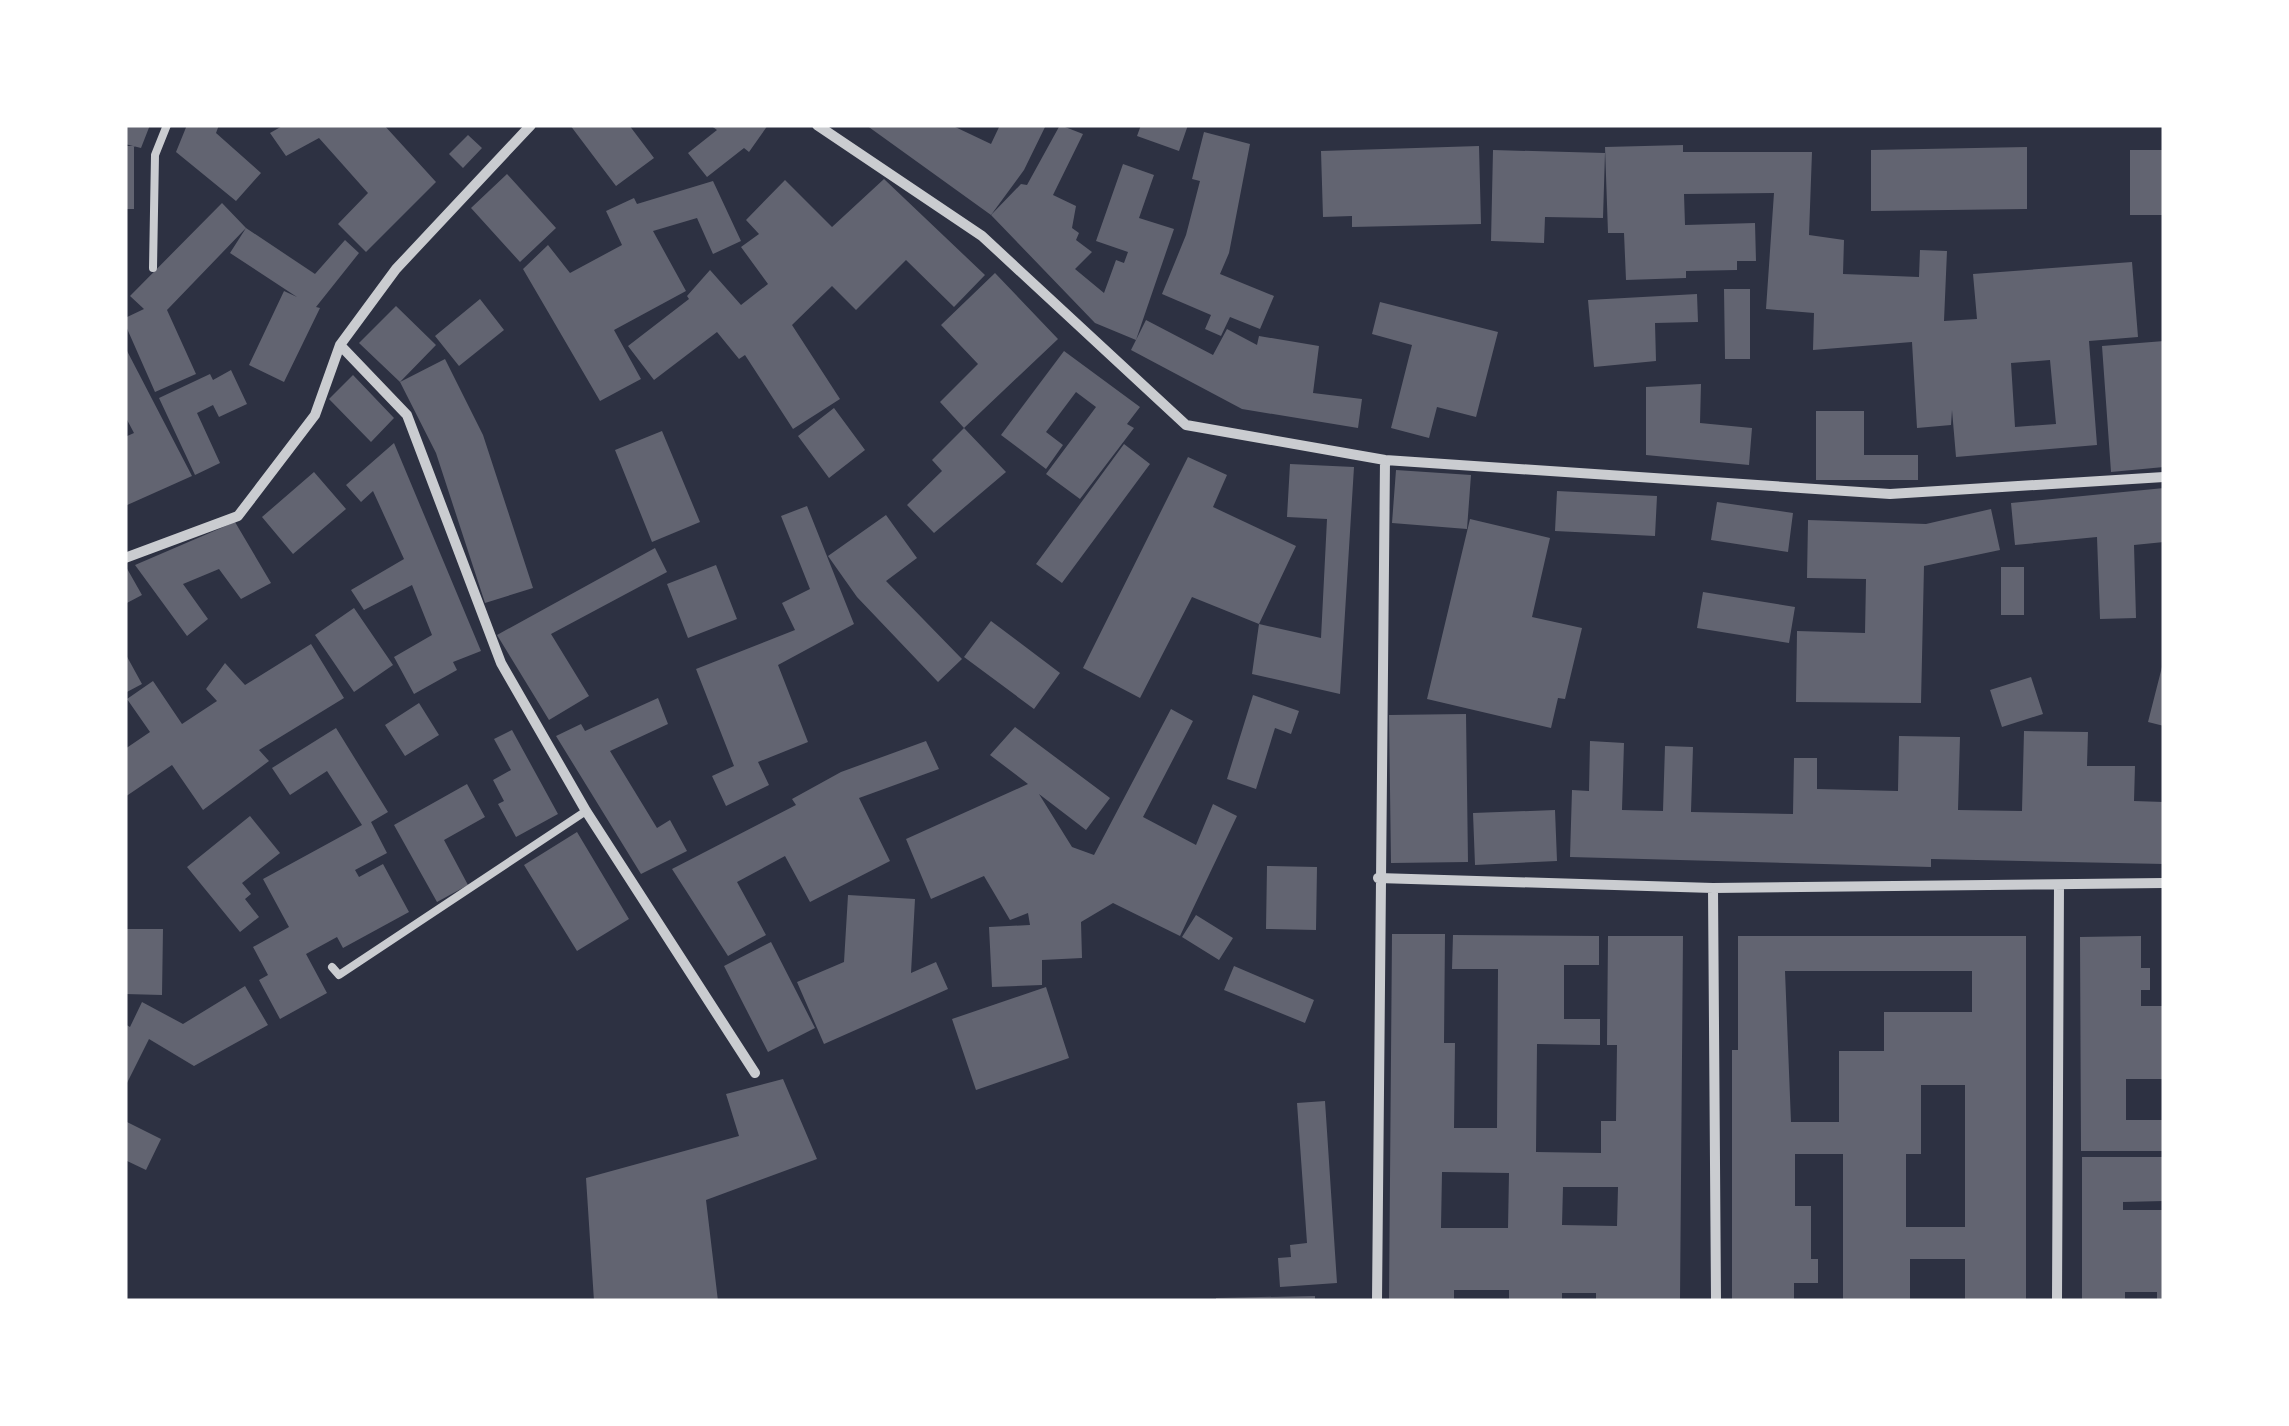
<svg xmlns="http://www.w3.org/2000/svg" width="2289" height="1426" font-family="'Fira Sans',sans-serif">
  <rect width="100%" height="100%" fill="#2d3142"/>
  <path fill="#626471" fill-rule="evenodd" d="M125,125H150L141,148L125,144Z
    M187,125H219L216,133L261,173L236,201L176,152Z
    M284,125H384L436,182L366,252L338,224L368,193L319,138L286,156L270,133Z
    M570,125H629L654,158L616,186Z
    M710,125H768L749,152L744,148L707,177L688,153L717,130Z
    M866,125H951L991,144L1000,125H1046L1024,170L991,215Z
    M1060,125L1083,134L1053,195L1076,206L1072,228L1079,233L1076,240L1092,252L1075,269L1104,293L1116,260L1124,263L1128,252L1096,241L1123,164L1154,175L1139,218L1174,229L1136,340L1095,323L991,215L1021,184L1027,185Z
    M1141,125H1188L1179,151L1137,136Z
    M1204,132L1250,144L1229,253L1220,274L1274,296L1260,329L1230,317L1221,336L1205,329L1211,315L1162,294L1186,235L1200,181L1192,179Z
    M468,135L482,148L463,168L449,154Z
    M1683,145V152H1812L1809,235L1844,240L1843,274L1919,277L1920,250L1947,251L1944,321L1977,319L1973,274L2132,262L2138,337L2089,341L2097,445L1956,457L1952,410L1951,425L1917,428L1912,342L1813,350L1814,313L1766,309L1774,193L1684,194L1685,225L1755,223L1756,261H1737V270L1686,271V278L1626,280L1624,233H1608L1605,147ZM2050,360L2056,424L2015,427L2011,363Z
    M125,146H134V209H125Z
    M1479,146L1481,224L1352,227V216L1323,217L1321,151Z
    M2027,147V209L1871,211V150Z
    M1493,150L1605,153L1603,218L1545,217L1544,243L1491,241Z
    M2130,150H2164V215H2130Z
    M507,174L556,228L520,262L471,208Z
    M884,179L985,275L954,307L906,260L856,310L832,286L792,325L840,399L793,429L745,355L739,359L717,332L654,380L628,346L689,299L687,296L710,270L741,305L768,284L741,247L759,234L746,220L785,180L832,227Z
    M713,181L741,241L713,254L697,218L653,231L686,291L614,330L641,379L600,401L523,269L548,245L570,273L622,245L606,211L634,198L637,204Z
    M222,203L246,228L315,274L345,240L359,253L316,307L320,308L284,382L249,365L284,291L297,297L230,253L246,228L167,310L196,374L155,392L125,324V318L144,309L130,296Z
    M995,273L1058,339L964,428L940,402L978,364L941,325Z
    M1724,289H1750V359H1725Z
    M1697,294L1698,322L1655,323L1656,361L1594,367L1588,300Z
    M480,299L504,330L459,366L435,336Z
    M1380,302L1498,332L1476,417L1437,407L1429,438L1391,428L1412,345L1372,334Z
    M396,306L436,345L400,382L359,343Z
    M1146,320L1213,355L1227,329L1257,345L1259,336L1319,346L1313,393L1362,399L1358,428L1242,409L1131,350Z
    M2164,341V467L2111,472L2102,346Z
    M125,347L192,476L125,506V437L134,433L125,416Z
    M1064,351L1140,407L1127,424L1134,428L1080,499L1046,474L1096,407L1076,392L1046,432L1063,445L1046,469L1001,435Z
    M445,359L483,435L533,588L485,603L436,453L400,382Z
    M231,370L247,404L219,417L213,405L197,413L220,463L195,475L159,398L210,374L213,380Z
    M353,375L394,418L371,442L329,399Z
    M1701,384L1700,423L1752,428L1749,465L1646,455V387Z
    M834,408L865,450L829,478L798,436Z
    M1816,411H1864V455H1918V480H1816Z
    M964,428L1006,472L934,533L907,505L942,471L932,460Z
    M662,431L700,522L652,542L615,450Z
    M394,443L481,651L453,662L457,670L414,694L394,657L432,635L412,585L364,610L351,590L404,559L373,491L361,502L346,485Z
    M1124,444L1150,464L1062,583L1036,564Z
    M1188,457L1227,475L1213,507L1296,546L1259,624L1192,597L1140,698L1083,668Z
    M1290,464L1354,467L1340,694L1252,674L1259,624L1321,638L1327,519L1287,517Z
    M1396,470L1471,475L1467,529L1392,523Z
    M314,472L346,509L293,554L262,517Z
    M2164,488V542L2134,545L2136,618L2100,619L2097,537L2015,545L2011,503Z
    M1557,491L1657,496L1655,536L1555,531Z
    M1717,502L1793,513L1788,552L1711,540Z
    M807,506L854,624L778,665L808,742L758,762L769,785L726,806L712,776L734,766L696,669L795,630L782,603L810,589L781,516Z
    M1991,509L2000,550L1924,566L1921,703L1796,702L1797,631L1865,633L1866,579L1807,578L1808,520L1926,524Z
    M886,515L917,558L886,581L962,659L938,682L857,597L828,556Z
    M1470,519L1550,538L1532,617L1582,628L1565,699L1558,698L1551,728L1427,699Z
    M235,522L271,583L241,599L219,569L183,584L208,619L187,636L135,565Z
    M655,548L667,572L551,634L589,696L549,720L497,635Z
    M125,565L142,595L125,604Z
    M716,565L737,619L688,638L667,584Z
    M2001,567H2024V615H2001Z
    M1703,592L1795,607L1789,643L1697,628Z
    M354,608L393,665L354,692L315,635Z
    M991,621L1060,673L1034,709L964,657Z
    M311,644L344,698L259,750L269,761L203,810L172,765L125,797V749L150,732L127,699L153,681L182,724L217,701L206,689L225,663L245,685Z
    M125,653L142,684L125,693Z
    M2163,663H2164V726L2148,722Z
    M2031,677L2043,714L2002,727L1990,690Z
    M1253,695L1299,711L1291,734L1275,728L1256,789L1227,779Z
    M658,698L668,724L610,751L657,828L670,820L687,851L641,874L556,736L581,724L585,731Z
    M419,703L439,735L405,756L385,725Z
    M1171,709L1193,721L1143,817L1196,845L1213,804L1237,816L1180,936L1113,903L1081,922L1082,958L1042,960V985L992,987L989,927L1030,925L1028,913L1010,920L984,876L931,899L906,839L1028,784L990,755L1015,727L1110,798L1086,830L1039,794L1072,847L1094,855Z
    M1466,714L1468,862L1391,863L1389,715Z
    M336,728L388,812L371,822L387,853L355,870L359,877L383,864L409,912L343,948L337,937L306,954L327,993L280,1019L259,980L268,975L253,947L289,927L263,879L362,825L327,771L290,795L272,768Z
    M512,730L558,814L516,837L498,804L504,801L493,780L511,770L494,739Z
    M2024,731L2088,732L2087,766H2135L2134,801L2164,802V864L1931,859V867L1570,857L1572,790L1589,791L1590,741L1624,743L1622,810L1663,811L1665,746L1693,747L1691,812L1793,814L1794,758H1817V789L1898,791L1899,736L1960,737L1958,810L2022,811Z
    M926,741L939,769L859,798L890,861L810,902L785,856L737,882L766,935L728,956L672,869L796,805L792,799L841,772Z
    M467,784L485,817L444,840L468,885L437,902L394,825Z
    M1555,810L1557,861L1475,865L1473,813Z
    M250,816L280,853L242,883L251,894L245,899L259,917L240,932L187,867Z
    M577,832L629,919L577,951L524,865Z
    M1267,866L1317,867L1316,930L1266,929Z
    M848,895L915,899L911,973L936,962L948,989L824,1044L797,982L844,962Z
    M1196,915L1233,938L1219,960L1182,937Z
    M125,929H163L162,995L125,994Z
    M1392,934H1445L1444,1043H1455L1454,1128H1497L1498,969H1452L1453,935L1599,936V965H1564V1019H1600V1045L1537,1044L1536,1152L1601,1153V1121H1616L1617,1045H1607L1608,936H1683L1680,1301H1596V1293H1562V1301H1509V1290H1454V1301H1389ZM1442,1172L1509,1173L1508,1228H1441ZM1563,1187H1618L1617,1226L1562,1225Z
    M1738,936H2026V1301H1965V1259H1910V1301H1843V1154H1795V1206H1811V1259H1818V1283H1794V1301H1732V1050H1738ZM1785,971H1972V1012H1884V1051H1839V1122H1791ZM1921,1085H1965V1227H1906V1154H1921Z
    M2141,936V968H2150V990H2141V1006H2164V1079H2126V1120H2164V1151H2081L2080,937Z
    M771,942L815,1028L768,1052L724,966Z
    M1234,966L1314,1000L1305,1023L1224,990Z
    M245,986L268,1025L194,1066L149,1039L125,1087V1024L130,1027L142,1002L183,1024Z
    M1046,987L1069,1058L976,1090L952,1019Z
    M783,1079L817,1159L706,1200L718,1301H594L586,1178L739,1136L726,1094Z
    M1325,1101L1337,1283L1280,1287L1278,1258L1291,1257L1290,1245L1307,1243L1297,1103Z
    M125,1121L161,1139L146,1170L125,1160Z
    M2082,1157H2164V1201L2123,1202V1210H2164V1301H2157V1292H2125V1301H2082Z
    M1315,1296V1301H1216V1298Z"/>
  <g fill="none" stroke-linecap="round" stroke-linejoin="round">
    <path stroke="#caccd0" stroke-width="8" d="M153,268L155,155L167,125
      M332,967L339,975L586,811"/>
    <path stroke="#caccd0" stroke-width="10" d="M817,125L982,236L1186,425L1385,460L1890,494L2164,477
      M340,345L407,415L501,663L586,811L755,1073
      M125,558L238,516L315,415L340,345L396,269L531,125
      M1378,878L1713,888L2164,883
      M1713,888L1716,1301
      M1377,1301L1385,460
      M2057,1301L2059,885"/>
  </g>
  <rect width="2289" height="1426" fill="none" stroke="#ffffff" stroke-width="255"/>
</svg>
